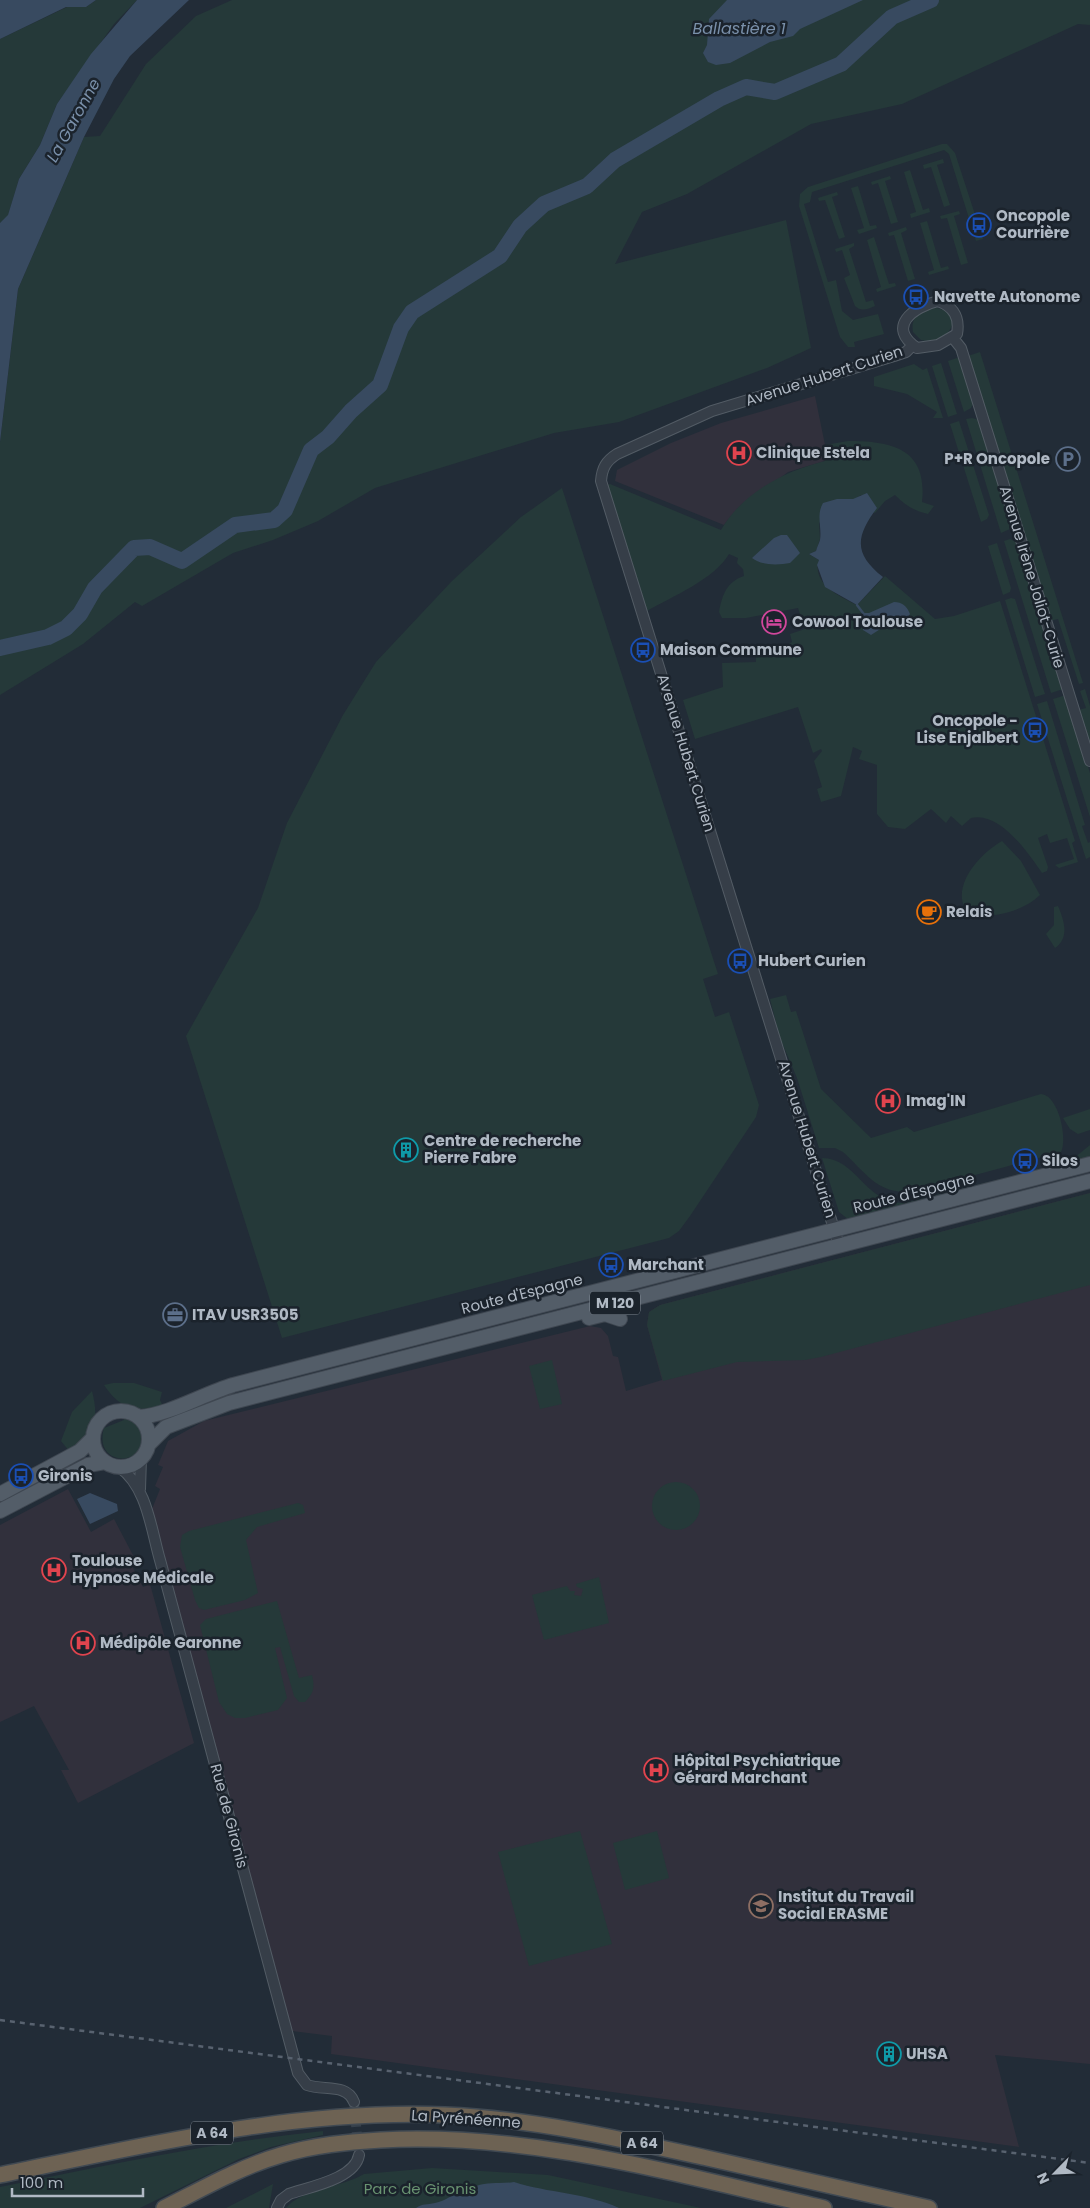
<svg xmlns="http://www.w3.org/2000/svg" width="1090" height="2208" font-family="Poppins,sans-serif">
  <rect width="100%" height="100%" fill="#222c37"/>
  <path fill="#31303c" d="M815,396L825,445V461L788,472L731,516L724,525L615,481L617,470L671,443L721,423Z
    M1090,1193V2064L995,2055L1019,2147L331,2054L332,2036L292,2031L152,1509L160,1489L155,1486L163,1467L158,1465L168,1441L204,1421L590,1326L601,1328L608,1336L613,1356L618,1357L626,1391L662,1380L647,1325L649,1312L660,1305Z
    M68,1489L91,1532L114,1519L135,1559L130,1562L143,1587L150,1584L194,1743L78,1803L61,1770H69L34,1706L0,1722V1525Z"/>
  <path fill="#253939" d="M96,0H137L114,24L57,104L40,145L19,179L8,216L0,223V39L67,7H86Z
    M232,0H1090V25L1078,24L902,104L811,124L687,194L642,212L615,264L786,220L811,348L767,368L619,422L554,433L375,488L318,521L273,540L233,553L142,606L135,602L83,644L0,695V442L18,289L84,137L100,136L146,64L196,16Z
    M942,144H947L955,153L983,239L976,241L949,154L944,150L812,192L810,202L804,204L828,282L836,280L842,311L853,320L878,314L884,334L854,342L855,347H848L840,337L799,206L800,194L808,187Z
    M943,159L944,163L937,165L950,205L944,207L931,167L924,169L923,165Z
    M910,170L923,210L929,208L930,212L911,218L910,214L916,212L904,172Z
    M890,176L891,179L885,181L898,222L891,224L878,183L872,185L871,182Z
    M858,186L870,226L876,225L877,228L859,234L857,230L864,228L851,188Z
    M837,192L838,195L832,197L845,237L839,239L825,200L819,201L818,198Z
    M959,211L960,214L954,216L968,263L961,265L947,218L941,219L940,216Z
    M927,221L941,268L948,266L949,269L929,275L928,272L934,270L920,223Z
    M906,227L907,230L901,233L915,279L908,281L894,235L889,236L888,233Z
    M874,237L889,284L895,283L896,286L877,292L876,289L881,287L867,240Z
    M854,243V246L849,249L866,302L873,300L875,306C868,309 861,312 855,306L844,278L850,275L842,250L836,252L835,249Z
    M936,308C968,313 948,347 921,340L913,332C910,315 922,311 936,308Z
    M980,352L1083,683L1079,684L1058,619L1050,621L968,356Z
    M960,357L973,404L971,408L964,412L948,361Z
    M941,363L957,414L948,417L932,366Z
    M914,364L923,370L927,368L943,418H933L937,412L907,394L874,386V377Z
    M972,418L980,420L1012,524L1010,529L1001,533L966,419Z
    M959,421L989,515L987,519L981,522L950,424Z
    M848,441C891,441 928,448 922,502L934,506L928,514C914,511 905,505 895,495L885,501L875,513L873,512L876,508L861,495L819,523L820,539L816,551L809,554L819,560C811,583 840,597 857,605L885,576L935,619L954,616L1000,601L1075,841L1072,843L1078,862L1059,868L1055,865L1074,859L1067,838L1050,843L1047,834L1038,838L1048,867L1047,871L1042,873C1028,853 1000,811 971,818L962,826L951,816L946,823L931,809L905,829L888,827L877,814V765L859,759L862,751L853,747L841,796L821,802L817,789L822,787L814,761L822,751L821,749L813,753L798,707L695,739L683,700L723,687L722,663L756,662V655L772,653L792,642L790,634L805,629L798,608L746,618H722L719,612C722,596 726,582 744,576L743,569L737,563L738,558L729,554C715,579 671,597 647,611L607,485L610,484L721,530C743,492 785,471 825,461V445Z
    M562,488L718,974L703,979L715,1017L729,1012L759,1105L756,1117L690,1216L679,1231L669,1238L282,1338L186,1036L258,908L287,823L343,715L376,662L452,581L521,517Z
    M1010,539L1018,543L1063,689L1051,693L1004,541Z
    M997,543L1011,588L1010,592L1003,595L988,546Z
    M1011,598L1015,599L1045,694L1035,697L1005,600Z
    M1085,689L1090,706V748L1078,710L1086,708L1080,691Z
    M1066,695L1090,773V817L1053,699Z
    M1047,701L1085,825L1082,826L1088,843L1090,842V857L1086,859L1037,704Z
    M1002,841L1021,861L1040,895C1025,910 1000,916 978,916L964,907C954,882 981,853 1002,841Z
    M1058,906C1064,920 1070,938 1055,948L1046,934L1054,925V907Z
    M786,995L791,1012L796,1011L821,1089L871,1138L907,1127L914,1132L1041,1094C1058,1095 1068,1137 1061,1152L919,1190C880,1198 869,1176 843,1152L835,1148H819L797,1078L780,1038L770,999Z
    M1090,1109V1130L1078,1134L1070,1129L1063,1118Z
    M1090,1145V1160L849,1220L839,1212L822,1158C857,1158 865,1204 904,1203L1052,1166L1074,1158Z
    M1090,1193V1285L821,1357L805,1360L737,1362L663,1381L647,1325L649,1312L660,1305Z
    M552,1360L562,1404L540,1409L529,1366Z
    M113,1383H134L162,1392L160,1400L163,1406C135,1412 121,1410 104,1385Z
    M92,1391C100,1421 93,1433 70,1452L61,1441L72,1412Z
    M124,1417C132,1419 139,1423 142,1431C154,1466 92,1470 104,1428L124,1420Z
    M652 1506a24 24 0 1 1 48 0a24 24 0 1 1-48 0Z
    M298,1503L303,1505L305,1513L257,1527L246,1540L258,1593L245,1600L204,1610L199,1608L195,1600L180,1547L182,1535L189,1531Z
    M599,1577L609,1623L544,1640L532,1595L567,1586L570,1591H575L574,1595L581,1596L583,1589L577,1587L576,1584Z
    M277,1601L299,1678L312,1675C315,1687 314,1693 305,1702H299L294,1696L280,1647L275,1648L287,1698L278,1710L245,1718H235L227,1714L219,1702L200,1625L206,1619Z
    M580,1831L612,1944L529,1966L498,1852Z
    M657,1831L669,1878L625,1890L613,1843Z
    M323,2131V2135L271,2147L239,2159L140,2208H0V2187C107,2165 214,2142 323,2131Z
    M432,2168L548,2175L701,2208H286C301,2189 343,2187 364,2174Z
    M273,2184L269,2208H226Z"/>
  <path fill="#384a60" d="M0,0H96L86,7H66L0,39Z
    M137,0H189L130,56L114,79L84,137L18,289L0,442V223L8,215L19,179L40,145L57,104L91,54Z
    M727,0H863L800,29L793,36L770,42L730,63L716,65L708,62L703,53L707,45L709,19Z
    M867,493L877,508C855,537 854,554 883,577L857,605L825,587L817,565L819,560L809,554L816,551C817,547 819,543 820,540C822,527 816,515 823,503L837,499H853Z
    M781,535H787L800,553L790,563C779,565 762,566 752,558L774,538Z
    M894,602C902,602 907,606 910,614L908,617L885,626L871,635L863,630V613H869Z
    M90,1493L117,1504L118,1511L90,1524L77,1499Z
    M514,2182C548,2193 587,2193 619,2208H416C423,2203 427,2205 435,2203C445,2201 455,2194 463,2188C473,2190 475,2185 484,2184C494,2182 504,2184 514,2182Z"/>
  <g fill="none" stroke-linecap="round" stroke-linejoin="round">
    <path stroke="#384a60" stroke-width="2.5" d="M857,605L863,613"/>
    <path stroke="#384a60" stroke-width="16" d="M0,648L48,637L66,628L80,614L95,588L134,548L150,547L182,561L235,525L274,520L285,510L311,450L328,437L351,411L380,385L401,328L412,312L500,256L520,226L544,204L587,186L615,160L719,99L746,87L775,92L841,64L892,17L931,0"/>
    <path stroke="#37414c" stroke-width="10" stroke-dasharray="10 5" stroke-linecap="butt" d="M354,2102L358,2147"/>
    <g stroke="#535c65" stroke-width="12">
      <path id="minor" d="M938,301C954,307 960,317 957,334L938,345L917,348C886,327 913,307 938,301Z
        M953,338L961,348L1090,761
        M839,1245L601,481C602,468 606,461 617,454L712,411L894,356L906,352L913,345
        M119,1467C147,1486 151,1529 160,1560L298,2073L307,2085C323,2091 347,2083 354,2102
        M140,1489L141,1458
        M277,2208L281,2200L289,2194C309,2187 355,2179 359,2155"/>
    </g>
    <g stroke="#3f4751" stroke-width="16">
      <path id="major" d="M589,1318L605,1314L620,1319
        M93 1439a28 28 0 1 1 56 0a28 28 0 1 1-56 0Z
        M139,1417C169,1415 203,1394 233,1385L1090,1164
        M149,1444L166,1427L229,1403L1090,1181
        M0,1494L80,1451L93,1438
        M0,1511L88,1465L105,1462"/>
    </g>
    <g stroke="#404952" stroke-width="18">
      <path id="highway" d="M0,2175C146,2145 295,2109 445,2115C534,2119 621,2139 707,2158C781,2174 855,2191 929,2208
        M164,2208C202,2189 240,2167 281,2155C314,2145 347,2142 381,2140C531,2132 679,2175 824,2208"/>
    </g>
    <use href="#minor" stroke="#363e48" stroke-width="10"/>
    <use href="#major" stroke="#535d68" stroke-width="14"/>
    <use href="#highway" stroke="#6d6253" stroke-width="15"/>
    <path stroke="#58626f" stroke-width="2.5" stroke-dasharray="5 5" stroke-linecap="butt" d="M0,2020L1090,2163"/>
  </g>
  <defs>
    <g id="bus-ring" transform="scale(1.25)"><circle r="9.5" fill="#1b232c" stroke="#1a4fb4" stroke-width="1.5"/><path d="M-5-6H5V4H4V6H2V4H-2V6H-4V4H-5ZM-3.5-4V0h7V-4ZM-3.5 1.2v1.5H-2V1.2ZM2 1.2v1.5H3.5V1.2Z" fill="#1a4fb4"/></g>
    <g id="hospital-ring" transform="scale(1.25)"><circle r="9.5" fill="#1b232c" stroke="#e0444e" stroke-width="1.5"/><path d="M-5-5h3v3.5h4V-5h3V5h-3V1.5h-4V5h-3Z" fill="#e0444e"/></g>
    <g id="parking-ring" transform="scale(1.25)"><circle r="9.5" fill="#1b232c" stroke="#5c6f8a" stroke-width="1.5"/><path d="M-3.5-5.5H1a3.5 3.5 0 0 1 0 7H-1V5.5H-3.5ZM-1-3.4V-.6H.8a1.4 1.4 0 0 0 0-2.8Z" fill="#5c6f8a"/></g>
    <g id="hotel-ring" transform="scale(1.25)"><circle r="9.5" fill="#1b232c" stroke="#d1479c" stroke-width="1.5"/><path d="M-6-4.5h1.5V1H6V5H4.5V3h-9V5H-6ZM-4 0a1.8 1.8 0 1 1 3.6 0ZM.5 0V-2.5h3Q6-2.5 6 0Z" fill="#d1479c"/></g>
    <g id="cafe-ring" transform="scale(1.25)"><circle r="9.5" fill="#1b232c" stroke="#e8710a" stroke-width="1.5"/><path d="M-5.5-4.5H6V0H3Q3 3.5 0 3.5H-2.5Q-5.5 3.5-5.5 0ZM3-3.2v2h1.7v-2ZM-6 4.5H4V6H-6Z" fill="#e8710a"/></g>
    <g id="building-ring" transform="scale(1.25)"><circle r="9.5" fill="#1b232c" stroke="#0f9aa8" stroke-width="1.5"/><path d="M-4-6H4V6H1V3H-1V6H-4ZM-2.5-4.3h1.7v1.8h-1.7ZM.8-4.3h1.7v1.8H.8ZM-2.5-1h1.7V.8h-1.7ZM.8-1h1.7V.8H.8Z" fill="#0f9aa8"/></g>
    <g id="office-ring" transform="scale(1.25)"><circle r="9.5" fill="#1b232c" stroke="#5c6f8a" stroke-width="1.5"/><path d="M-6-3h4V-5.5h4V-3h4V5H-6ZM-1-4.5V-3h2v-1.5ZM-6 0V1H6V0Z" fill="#5c6f8a"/></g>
    <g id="university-ring" transform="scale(1.25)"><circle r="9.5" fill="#1b232c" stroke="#8d6e63" stroke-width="1.5"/><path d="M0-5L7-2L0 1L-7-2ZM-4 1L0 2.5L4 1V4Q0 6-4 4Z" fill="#8d6e63"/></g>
  </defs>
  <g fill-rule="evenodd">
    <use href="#bus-ring" x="979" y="225"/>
    <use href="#bus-ring" x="916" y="297"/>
    <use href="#hospital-ring" x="739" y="453"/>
    <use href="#parking-ring" x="1068" y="459"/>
    <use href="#hotel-ring" x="774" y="622"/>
    <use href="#bus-ring" x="643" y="650"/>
    <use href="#bus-ring" x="1035" y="730"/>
    <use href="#cafe-ring" x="929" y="912"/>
    <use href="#bus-ring" x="740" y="961"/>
    <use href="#hospital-ring" x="888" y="1101"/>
    <use href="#building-ring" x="406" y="1150"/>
    <use href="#bus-ring" x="1025" y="1161"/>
    <use href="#bus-ring" x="611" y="1265"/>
    <use href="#office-ring" x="175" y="1315"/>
    <use href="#bus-ring" x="21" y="1476"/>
    <use href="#hospital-ring" x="54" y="1570"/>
    <use href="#hospital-ring" x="83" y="1643"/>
    <use href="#hospital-ring" x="656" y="1770"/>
    <use href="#university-ring" x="761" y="1906"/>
    <use href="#building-ring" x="889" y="2054"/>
  </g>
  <g text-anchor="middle" stroke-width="5" stroke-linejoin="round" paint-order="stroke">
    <g fill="#1b232c" stroke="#838c96" stroke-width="1">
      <rect x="590" y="1291.5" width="50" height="23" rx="4"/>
      <rect x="191" y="2121.5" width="42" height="23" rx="4"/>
      <rect x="621" y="2131.5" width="42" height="23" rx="4"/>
    </g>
    <g font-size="14" font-weight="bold" fill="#b0b9c4">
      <text x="615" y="1308">M 120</text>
      <text x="212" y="2138">A 64</text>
      <text x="642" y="2148">A 64</text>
    </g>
    <g font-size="15" font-weight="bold" fill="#b0b9c4" stroke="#1b232c" text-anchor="start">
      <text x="996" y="221">Oncopole<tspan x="996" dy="17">Courrière</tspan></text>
      <text x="934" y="302">Navette Autonome</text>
      <text x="756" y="458">Clinique Estela</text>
      <text x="1050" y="464" text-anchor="end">P+R Oncopole</text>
      <text x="792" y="627">Cowool Toulouse</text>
      <text x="660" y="655">Maison Commune</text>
      <text x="1018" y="726" text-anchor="end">Oncopole -<tspan x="1018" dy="17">Lise Enjalbert</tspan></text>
      <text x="946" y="917">Relais</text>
      <text x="758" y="966">Hubert Curien</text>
      <text x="906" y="1106">Imag'IN</text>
      <text x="424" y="1146">Centre de recherche<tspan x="424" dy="17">Pierre Fabre</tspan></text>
      <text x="1042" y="1166">Silos</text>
      <text x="628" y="1270">Marchant</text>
      <text x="192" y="1320">ITAV USR3505</text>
      <text x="38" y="1481">Gironis</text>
      <text x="72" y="1566">Toulouse<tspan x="72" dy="17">Hypnose Médicale</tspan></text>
      <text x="100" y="1648">Médipôle Garonne</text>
      <text x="674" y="1766">Hôpital Psychiatrique<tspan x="674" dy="17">Gérard Marchant</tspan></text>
      <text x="778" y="1902">Institut du Travail<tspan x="778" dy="17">Social ERASME</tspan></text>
      <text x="906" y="2059">UHSA</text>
    </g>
    <g font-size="15" fill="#b0b9c4" stroke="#1b232c">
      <text transform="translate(824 376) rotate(-18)" y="5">Avenue Hubert Curien</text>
      <text transform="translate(1032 577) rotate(73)" y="5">Avenue Irène Joliot-Curie</text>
      <text transform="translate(686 753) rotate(73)" y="5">Avenue Hubert Curien</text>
      <text transform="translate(807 1139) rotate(73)" y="5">Avenue Hubert Curien</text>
      <text transform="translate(914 1193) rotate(-14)" y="5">Route d'Espagne</text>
      <text transform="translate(522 1294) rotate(-14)" y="5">Route d'Espagne</text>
      <text transform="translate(229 1816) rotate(75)" y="5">Rue de Gironis</text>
      <text transform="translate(466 2119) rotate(4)" y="5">La Pyrénéenne</text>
    </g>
    <g font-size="15" fill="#699371" stroke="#1b232c">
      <text x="420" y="2194">Parc de Gironis</text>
    </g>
    <g font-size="16" font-style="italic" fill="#7a90aa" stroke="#1b232c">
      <text x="739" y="34">Ballastière 1</text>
      <text transform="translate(73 120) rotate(-61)" y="6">La Garonne</text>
    </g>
  </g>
  <g transform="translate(1055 2173) rotate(246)" stroke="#1b232c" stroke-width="4" paint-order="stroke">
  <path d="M0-4L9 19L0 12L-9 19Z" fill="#b0b9c4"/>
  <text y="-8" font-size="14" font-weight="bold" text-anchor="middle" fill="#b0b9c4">N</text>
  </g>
  <path d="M12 2188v8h131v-8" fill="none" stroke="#b0b9c4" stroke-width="2.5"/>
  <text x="20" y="2188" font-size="15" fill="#b0b9c4" stroke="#1b232c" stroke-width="4" paint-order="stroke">100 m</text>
</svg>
